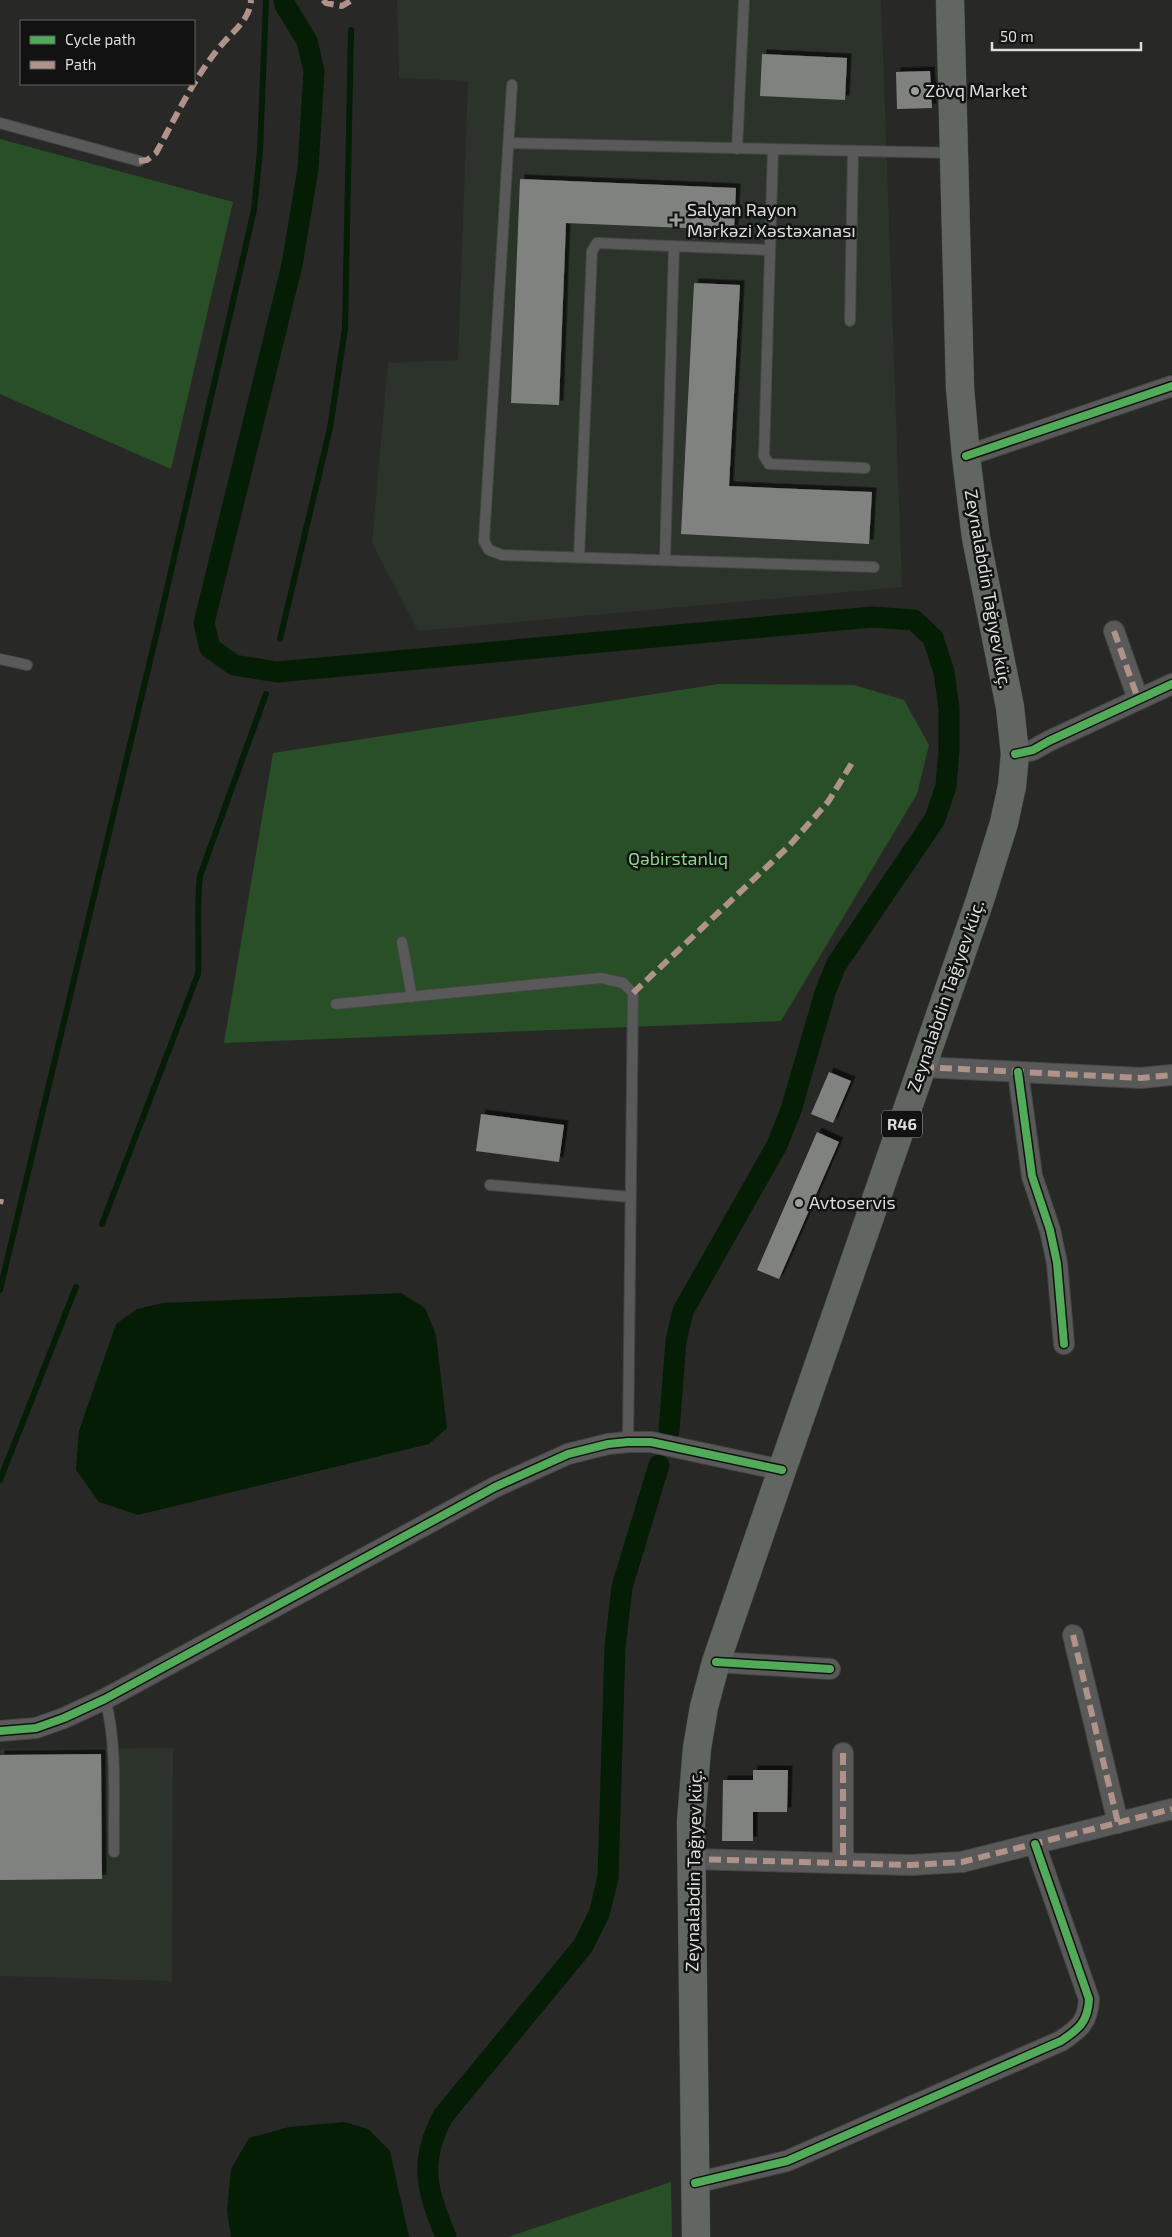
<svg xmlns="http://www.w3.org/2000/svg" width="1172" height="2237" font-family="'Exo 2',sans-serif">
  <defs>
    <filter id="shadow"><feDropShadow dx="4.5" dy="-4.5" stdDeviation="0" flood-color="#0009"/></filter>
  </defs>
  <rect width="100%" height="100%" fill="#282927"/>
  <path fill="#2b332a" d="M397,0H881L902,587L418,631L372,543L388,363L458,360L468,81L399,78Z
    M173,1748L172,1981L0,1976V1749Z"/>
  <path fill="#294f27" d="M0,139L233,202L171,469L0,394Z
    M719,684L854,685L904,700L929,745L917,794L781,1021L224,1043L273,753Z
    M671,2182L672,2237H508Z"/>
  <path fill="#051d04" d="M401,1293L425,1308L436,1335L447,1428L429,1444L138,1515L99,1502L76,1470L79,1431L116,1324L137,1309L163,1303Z
    M345,2122L368,2129L390,2151L409,2237H231L227,2211L231,2169L249,2138L289,2127Z"/>
  <g fill="none" stroke-linecap="round" stroke-linejoin="round">
    <path stroke="#051d04" stroke-width="6" d="M280,639L330,428L345,329L351,30
      M102,1224L198,974C200,941 196,909 200,876L266,694
      M0,1290L160,619L254,210L260,152L266,0
      M0,1480L76,1287"/>
    <path stroke="#051d04" stroke-width="21" d="M284,0L285,5L307,41L314,71L308,169L292,265L204,623L210,648L234,665L277,672L872,617L914,620L933,638L944,672L949,708V750L946,786L935,819L836,965L825,993L791,1110L777,1145L683,1311L676,1341L669,1431
      M446,2237C427,2190 418,2163 443,2116L583,1946L599,1914L608,1878L615,1647L622,1587L659,1465"/>
  </g>
  <path fill="#808280" filter="url(#shadow)" d="M762,54L847,58L845,100L760,96Z
    M930,71L932,108L897,109L896,72Z
    M520,179L736,188L734,230L566,223L559,405L511,403Z
    M694,283L740,285L729,486L872,492L869,544L681,534Z
    M829,1072L851,1081L833,1123L811,1114Z
    M481,1114L564,1125L559,1162L476,1151Z
    M817,1132L839,1142L779,1279L757,1270Z
    M101,1754L102,1879L0,1880V1755Z
    M753,1770H788L787,1812H753V1841H722L723,1780H753Z"/>
  <g fill="none" stroke-linecap="round" stroke-linejoin="round">
    <g stroke="#454745" stroke-width="12">
      <path id="service" d="M512,85L484,541L489,550L502,555L874,567
        M0,123L139,161
        M510,143L954,153
        M737,149L744,0
        M773,149L764,456L769,464L865,468
        M850,321L853,152
        M579,557L592,251L597,243L770,250
        M665,560L674,246
        M0,659L27,665
        M402,942L412,997
        M336,1004L601,978L623,983L633,993L628,1442
        M490,1185L630,1197
        M105,1699C118,1744 113,1805 114,1852"/>
    </g>
    <g stroke="#454745" stroke-width="22">
      <path id="minor" d="M966,456L1172,386
        M1114,631L1138,699
        M1015,754L1033,750L1049,741L1172,684
        M922,1067L1141,1078L1172,1075
        M1018,1072L1032,1176L1050,1230L1057,1263L1064,1344
        M1073,1635L1118,1823
        M716,1662L830,1669
        M0,1731L36,1728L64,1718L105,1699L495,1487L568,1454L608,1444L628,1442H651L782,1470
        M843,1753V1863
        M691,1859L911,1865L962,1862L1172,1809
        M695,2183L787,2161L1061,2041C1079,2029 1088,2022 1089,1999L1035,1844"/>
    </g>
    <g stroke="#454745" stroke-width="29">
      <path id="primary" d="M696,2237L691,1822L697,1748L704,1707L716,1662L782,1470L980,900L1004,823L1012,786L1015,754L1010,707L976,538L966,456L960,388L950,0"/>
    </g>
    <use href="#service" stroke="#585958" stroke-width="10"/>
    <use href="#minor" stroke="#585958" stroke-width="20"/>
    <use href="#primary" stroke="#616660" stroke-width="28"/>
    <path stroke="#af9288" stroke-width="6" stroke-dasharray="12 6" stroke-linecap="butt" d="M323,0L326,3L342,6L352,0
      M139,161L147,160L156,153C177,115 196,73 225,41C236,29 250,18 251,0
      M1114,631L1138,699
      M633,993L789,846L828,802L852,763
      M922,1067L1141,1078L1172,1075
      M0,1204L1,1199
      M1073,1635L1118,1823
      M843,1753V1863
      M691,1859L911,1865L962,1862L1172,1809"/>
    <g stroke="#111211" stroke-width="11">
      <path id="cycleway" d="M966,456L1172,386
        M1015,754L1033,750L1049,741L1172,684
        M1018,1072L1032,1176L1050,1230L1057,1263L1064,1344
        M716,1662L830,1669
        M0,1731L36,1728L64,1718L105,1699L495,1487L568,1454L608,1444L628,1442H651L782,1470
        M695,2183L787,2161L1061,2041C1079,2029 1088,2022 1089,1999L1035,1844"/>
    </g>
    <use href="#cycleway" stroke="#51ab58" stroke-width="8"/>
  </g>
  <g fill="#9d9f9d" stroke="#111211" stroke-width="2">
    <circle cx="915" cy="91" r="5"/>
    <path d="M673.5 212.5h5v5h5v5h-5v5h-5v-5h-5v-5h5z"/>
    <circle cx="799" cy="1203" r="5"/>
  </g>
  <g text-anchor="middle" stroke-width="5" stroke-linejoin="round" paint-order="stroke">
    <rect fill="#111211" stroke="#9fa19f" stroke-width="1" x="882" y="1110.5" width="40" height="27" rx="4"/>
    <g font-size="16" font-weight="bold" fill="#dcdedc">
      <text x="902" y="1130">R46</text>
    </g>
    <g font-size="18" fill="#dcdedc" stroke="#111211" text-anchor="start">
      <text x="925" y="97">Zövq Market</text>
      <text x="687" y="216">Salyan Rayon<tspan x="687" dy="21">Mərkəzi Xəstəxanası</tspan></text>
      <text x="809" y="1209">Avtoservis</text>
    </g>
    <g font-size="18" fill="#dcdedc" stroke="#111211">
      <text transform="translate(988 589) rotate(80)" y="6">Zeynalabdin Tağıyev küç.</text>
      <text transform="translate(946 996) rotate(-71)" y="6">Zeynalabdin Tağıyev küç.</text>
      <text transform="translate(694 1871) rotate(-89)" y="6">Zeynalabdin Tağıyev küç.</text>
    </g>
    <g font-size="18" fill="#8ad784" stroke="#111211">
      <text x="678" y="865">Qəbirstanlıq</text>
    </g>
  </g>
  <rect x="20" y="20" width="175" height="65" fill="#111211" stroke="#626462"/>
  <rect x="30" y="36" width="25" height="8" fill="#51ab58" stroke="#626462"/>
  <text x="65" y="45" font-size="15" fill="#dcdedc">Cycle path</text>
  <rect x="30" y="61" width="25" height="8" fill="#af9288" stroke="#626462"/>
  <text x="65" y="70" font-size="15" fill="#dcdedc">Path</text>
  <path d="M992 42v8h149v-8" fill="none" stroke="#dcdedc" stroke-width="2.5"/>
  <text x="1000" y="42" font-size="15" fill="#dcdedc" stroke="#111211" stroke-width="4" paint-order="stroke">50 m</text>
</svg>
